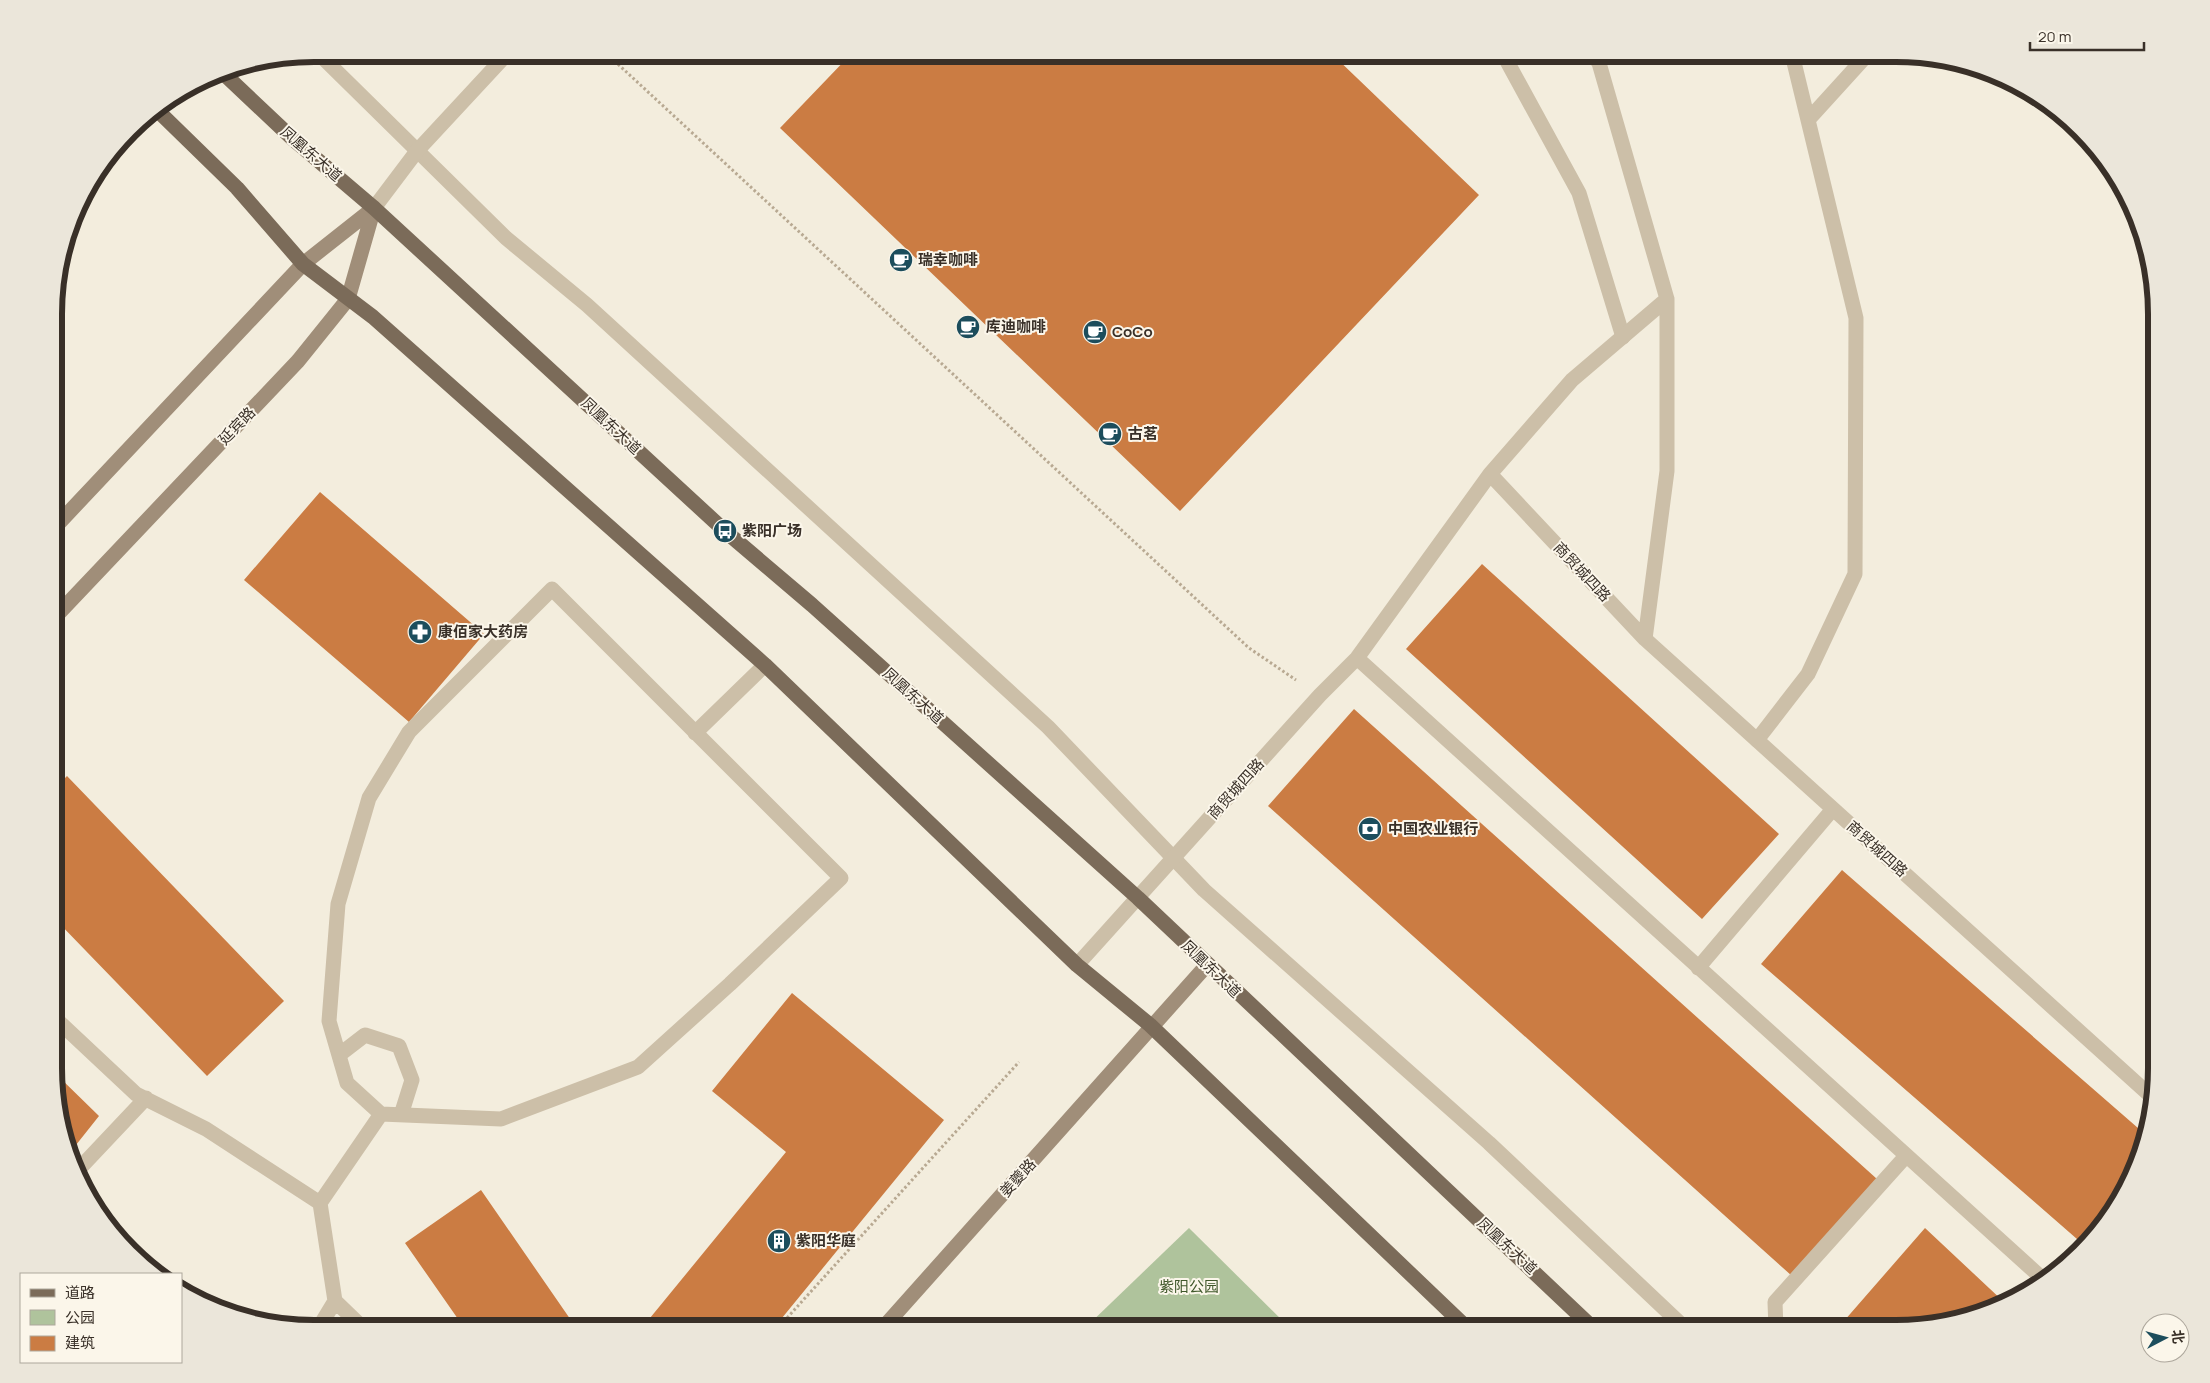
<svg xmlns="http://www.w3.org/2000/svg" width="2210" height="1383" font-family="Manrope,'Noto Sans SC',sans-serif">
  <rect width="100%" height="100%" fill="#f3eddd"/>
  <path fill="#afc39c" d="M1189,1228L1291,1329H1084Z"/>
  <path fill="#cb7c43" d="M851,54H1332L1479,195L1180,511L780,128Z
    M320,492L484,634L409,722L244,580Z
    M1482,564L1779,834L1702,919L1406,649Z
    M1354,709L1877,1179L1792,1276L1268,806Z
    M67,776L284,1001L207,1076L56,920V787Z
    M1842,870L2146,1135L2143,1152L2113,1213L2085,1246L1761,964Z
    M792,993L944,1120L773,1329H641L786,1152L712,1091Z
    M56,1074L99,1116L72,1150L56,1103Z
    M481,1190L575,1326L571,1329H465L405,1243Z
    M1925,1228L2005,1303L1964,1320L1913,1329H1837Z"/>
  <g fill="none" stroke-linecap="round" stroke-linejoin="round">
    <path stroke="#b8a992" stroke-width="3" stroke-dasharray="2.5 2.5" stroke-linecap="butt" d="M607,54L1249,648L1296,680
      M777,1329L1019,1062"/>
    <path stroke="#ccbfa8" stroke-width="15" d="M319,54L506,238L587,305L1048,727L1204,890L1489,1143L1686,1329
      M1503,54L1579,193L1623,337
      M1808,120L1868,54
      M552,589L841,878L730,984L638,1067L501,1119L381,1114L347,1083L329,1021L338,904L369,798L409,732Z
      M695,733L765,665
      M1757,740L1808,674L1855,574L1856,318L1792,54
      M56,1019L136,1094L206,1129L320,1203
      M339,1055L365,1035L399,1046L412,1080L401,1115
      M79,1169L146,1098
      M335,1301L364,1329
      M318,1329L335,1301L320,1203L381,1114"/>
    <path stroke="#ccbfa8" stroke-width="15" d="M1592,54L1599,63L1667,299V471L1645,639
      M374,208L417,151L507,54
      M1490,474L1572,380L1667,299
      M1357,658L2044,1280
      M1077,965L1320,695L1357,658L1490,474L1645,639L2153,1098
      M1698,968L1833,809
      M1776,1329L1775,1302L1906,1156"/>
    <path stroke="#a08e79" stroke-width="15" d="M56,526L303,264L374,208
      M56,616L298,361L348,299L374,208
      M882,1329L1207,965"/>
    <path stroke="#7b6b59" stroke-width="15" d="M222,72L293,139L374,208L725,531L812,605L1138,898L1594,1329
      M157,110L237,188L303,264L373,317L765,665L1077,965L1150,1025L1468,1329"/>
  </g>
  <defs>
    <g id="cafe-disc" transform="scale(1.25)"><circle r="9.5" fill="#1c4d5c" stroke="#fbf6ea"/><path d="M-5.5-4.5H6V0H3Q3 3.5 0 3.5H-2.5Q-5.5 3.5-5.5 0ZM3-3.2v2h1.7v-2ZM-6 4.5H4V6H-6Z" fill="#fff"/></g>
    <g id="bus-disc" transform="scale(1.25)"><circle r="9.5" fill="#1c4d5c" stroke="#fbf6ea"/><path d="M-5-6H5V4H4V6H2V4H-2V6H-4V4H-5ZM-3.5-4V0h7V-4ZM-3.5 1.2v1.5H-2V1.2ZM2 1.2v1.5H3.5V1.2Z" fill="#fff"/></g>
    <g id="pharmacy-disc" transform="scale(1.25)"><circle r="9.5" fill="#1c4d5c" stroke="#fbf6ea"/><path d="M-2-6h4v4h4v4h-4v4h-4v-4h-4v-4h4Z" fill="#fff"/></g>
    <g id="bank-disc" transform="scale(1.25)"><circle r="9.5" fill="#1c4d5c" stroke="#fbf6ea"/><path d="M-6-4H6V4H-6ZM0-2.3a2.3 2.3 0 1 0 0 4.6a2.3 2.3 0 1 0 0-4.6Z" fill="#fff"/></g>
    <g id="building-disc" transform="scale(1.25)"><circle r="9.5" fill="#1c4d5c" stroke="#fbf6ea"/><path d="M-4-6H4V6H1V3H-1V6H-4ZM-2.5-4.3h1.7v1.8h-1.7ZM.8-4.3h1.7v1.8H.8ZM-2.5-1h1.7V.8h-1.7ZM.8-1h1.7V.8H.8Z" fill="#fff"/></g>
  </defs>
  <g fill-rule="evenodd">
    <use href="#cafe-disc" x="901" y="260"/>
    <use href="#cafe-disc" x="968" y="327"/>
    <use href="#cafe-disc" x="1095" y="332"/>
    <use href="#cafe-disc" x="1110" y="434"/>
    <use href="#bus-disc" x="725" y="531"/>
    <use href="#pharmacy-disc" x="420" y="632"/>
    <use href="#bank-disc" x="1370" y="829"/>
    <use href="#building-disc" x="779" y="1241"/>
  </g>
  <g text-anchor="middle" stroke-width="4" stroke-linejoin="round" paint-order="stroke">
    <g font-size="15" fill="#393028" stroke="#fbf6ea">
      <text transform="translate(311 154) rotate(41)" y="5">凤凰东大道</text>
      <text transform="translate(237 426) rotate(-46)" y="5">延宾路</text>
      <text transform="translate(611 426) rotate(43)" y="5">凤凰东大道</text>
      <text transform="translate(1582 572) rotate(47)" y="5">商贸城四路</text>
      <text transform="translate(913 696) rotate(42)" y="5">凤凰东大道</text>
      <text transform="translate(1236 789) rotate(-48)" y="5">商贸城四路</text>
      <text transform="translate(1877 849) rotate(42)" y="5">商贸城四路</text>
      <text transform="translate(1211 969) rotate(44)" y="5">凤凰东大道</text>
      <text transform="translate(1018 1178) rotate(-48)" y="5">姜夔路</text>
      <text transform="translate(1507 1246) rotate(43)" y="5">凤凰东大道</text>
    </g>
    <g font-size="15" font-weight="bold" fill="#393028" stroke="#fbf6ea" text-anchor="start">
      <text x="918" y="265">瑞幸咖啡</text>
      <text x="986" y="332">库迪咖啡</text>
      <text x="1112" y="337">CoCo</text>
      <text x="1128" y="439">古茗</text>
      <text x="742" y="536">紫阳广场</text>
      <text x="438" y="637">康佰家大药房</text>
      <text x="1388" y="834">中国农业银行</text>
      <text x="796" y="1246">紫阳华庭</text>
    </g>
    <g font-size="15" fill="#40582b" stroke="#fbf6ea">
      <text x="1189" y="1292">紫阳公园</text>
    </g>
  </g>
  <path d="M0 0H2210V1383H0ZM314 62H1896A252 252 0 0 1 2148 314V1068A252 252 0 0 1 1896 1320H314A252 252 0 0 1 62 1068V314A252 252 0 0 1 314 62Z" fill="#ebe6da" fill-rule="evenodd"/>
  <path fill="none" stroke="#393028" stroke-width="6" d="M314 62H1896A252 252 0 0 1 2148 314V1068A252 252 0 0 1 1896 1320H314A252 252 0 0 1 62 1068V314A252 252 0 0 1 314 62Z"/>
  <rect x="20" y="1273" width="162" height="90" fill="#fbf6ea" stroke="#ada79c"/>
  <rect x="30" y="1289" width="25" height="8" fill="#7b6b59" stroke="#ada79c"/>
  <text x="65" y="1298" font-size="15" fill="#393028">道路</text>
  <rect x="30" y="1310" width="25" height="15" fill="#afc39c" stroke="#ada79c"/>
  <text x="65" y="1323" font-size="15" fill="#393028">公园</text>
  <rect x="30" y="1336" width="25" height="15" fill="#cb7c43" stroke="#ada79c"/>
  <text x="65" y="1348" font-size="15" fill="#393028">建筑</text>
  <g transform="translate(2165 1338) rotate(84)"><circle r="24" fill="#fbf6ea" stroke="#ada79c"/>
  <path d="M0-4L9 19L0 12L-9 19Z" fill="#1c4d5c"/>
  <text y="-8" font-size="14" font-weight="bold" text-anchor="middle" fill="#393028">北</text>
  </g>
  <path d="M2030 42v8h114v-8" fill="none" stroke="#393028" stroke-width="2.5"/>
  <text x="2038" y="42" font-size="15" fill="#393028" stroke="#fbf6ea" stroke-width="4" paint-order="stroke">20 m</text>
</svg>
